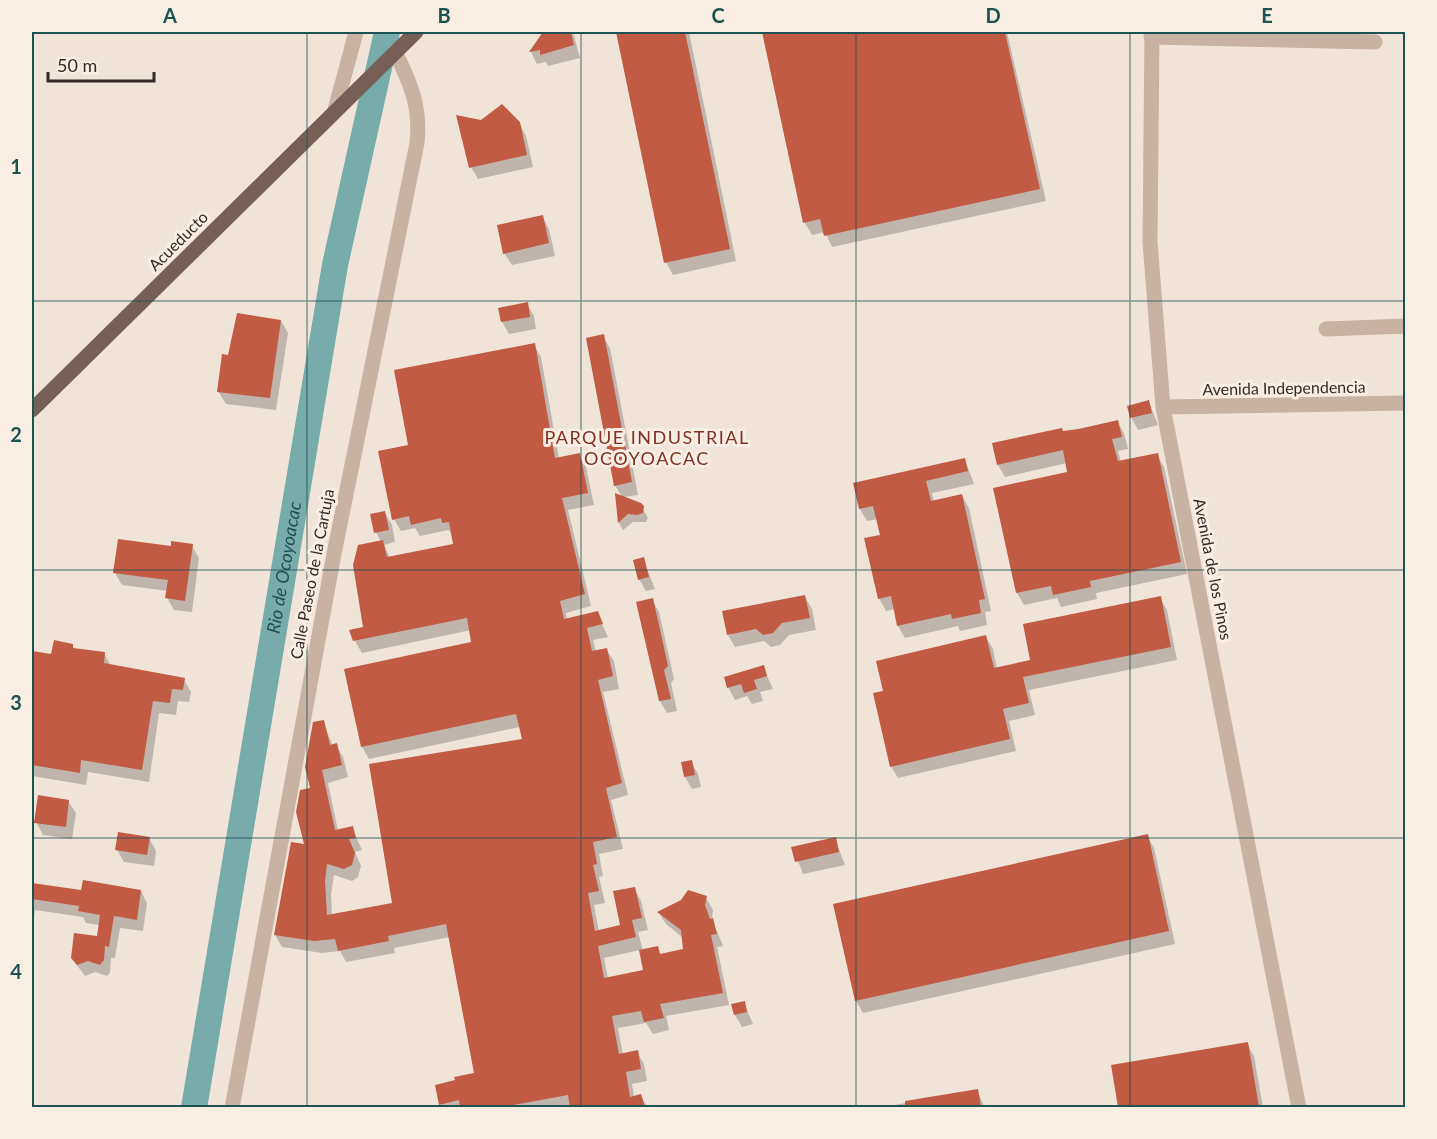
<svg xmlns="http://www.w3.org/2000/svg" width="1437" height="1139" font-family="Lato,sans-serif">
  <rect width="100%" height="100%" fill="#f0e3d8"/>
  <path fill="#0003" fill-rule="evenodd" d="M543,32H573L580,58L548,66L546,62L537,64L531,52Z
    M618,32H689L736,261L673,275L666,262Z
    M763,32H1007L1046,201L832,247L825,232L812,235L805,223Z
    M481,121L519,123L526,136L533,167L478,179L471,167Z
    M542,216L549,229L555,256L512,265L504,253Z
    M527,304L534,316L536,329L509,334L502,322L500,309Z
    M281,321L288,333L276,410L226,404L218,391L229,357Z
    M603,336L610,348L638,495L623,497L640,504L648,518L646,522H633L623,530L619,523L616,495L622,497L615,485Z
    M534,345L541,357L559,459L579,455L586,467L594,505L568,510L591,606L566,613L567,619L597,613L608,637L593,640L596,652L606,649L614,661L619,689L603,692L628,795L611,800L623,849L599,854L603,876L599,877L605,903L594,905L599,932L622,926L634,888L641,901L648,930L638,932L643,951L657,948L661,955L685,950L683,938L666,924L659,913L706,898L713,910L712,919L723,946L717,947L729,1005L666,1016L669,1030L653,1034L646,1023L618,1028L623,1055L637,1052L644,1064L647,1081L632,1084L634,1097L641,1096L648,1108H442L441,1104L476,1074L450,937L394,948L395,953L346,962L340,951L322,953L282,947L275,935L306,845L311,789L323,722L333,746L336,745L343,757L348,777L328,783L338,831L352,828L362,850L355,852L361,866L358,877L352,881L334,875L331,895L332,916L394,904L524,741L520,727L369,759L362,747L346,670L473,643L471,630L362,653L355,641L364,629L381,542L376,532L385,513L392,525L395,542L384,545L390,558L455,545L453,534L448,530L420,536L415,528L401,531L394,519L410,446ZM640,950L645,972L608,979L604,958Z
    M1149,402L1158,425L1138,430L1131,417Z
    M1117,421L1124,433L1128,449L1118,451L1121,462L1157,455L1164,467L1187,574L1096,593L1097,599L1061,607L1057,598L1024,605L1017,593L995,489L1069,473L1067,463L1005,477L998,465L1063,432Z
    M965,460L974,484L932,493L934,502L962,496L969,508L991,611L985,612L987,625L960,631L958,626L905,638L898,626L895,609L886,611L879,598L881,536L878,519L867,521L860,509L855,484Z
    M192,546L199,558L192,612L174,610L167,598L168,591L122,585L115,573L172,547Z
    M643,559L655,589L646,591L639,579Z
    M805,597L812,609L816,630L789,635L780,645L771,647L764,641L735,647L728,635Z
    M1160,598L1167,610L1177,660L1029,690L1035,715L1009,721L1016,751L898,778L891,766L884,692L986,637L993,649L997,669L1032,662Z
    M652,600L659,612L674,679L671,683L677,711L667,713L660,701L638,603Z
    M72,645L75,650L104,653L111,666L184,680L191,692L189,702L178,701L176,715L159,713L149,782L88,772L86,785L32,776V653L52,656Z
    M763,667L773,689L760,692L763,701L752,704L747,696L735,700L728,687Z
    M691,762L698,774L701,787L692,789L685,777L683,763Z
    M68,801L76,813L72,839L43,835L36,822Z
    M1147,836L1154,848L1175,944L863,1013L856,1001Z
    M149,838L156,851L154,866L124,862L117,850Z
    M835,839L845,865L803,874L793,848Z
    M32,884L82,891H141L147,903L143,931L120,928L115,958H111L110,973L107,976L95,972L85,976L73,960L75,934L98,937L100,925L86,923L83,917L35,910L32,933Z
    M744,1003L753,1024L742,1027L735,1015Z
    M1247,1044L1254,1056L1263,1108H1120L1113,1066Z
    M977,1090L985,1108H878Z"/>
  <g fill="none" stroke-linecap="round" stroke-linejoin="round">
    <path stroke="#78acab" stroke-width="26" id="s1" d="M194,1108L335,265L387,32"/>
  </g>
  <path fill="#c25b43" d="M543,32H571L574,45L540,55V50L529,52Z
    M616,32H685L730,249L664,263Z
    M762,32H1005L1040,189L824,236L820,219L803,223Z
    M502,104L520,122L527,155L469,168L456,115L481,120Z
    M543,215L549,243L503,254L497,225Z
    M528,302L530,317L501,322L498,308Z
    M237,313L281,320L270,398L217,392L222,354L228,355Z
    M604,334L632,482L614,486L586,338Z
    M535,343L555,458L580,453L588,493L562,498L585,594L560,601L564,619L598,611L603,624L587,628L592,651L607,648L613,676L598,680L622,783L606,788L617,837L593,842L597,864L593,865L599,891L588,893L595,931L620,925L613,891L635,887L642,918L632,920L636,937L598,946L604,978L643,970L639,950L658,946L660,954L683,949L681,930L657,912L681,900L688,890L707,896L705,905L710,919L713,918L717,934L711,935L723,993L660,1004L664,1018L644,1022L641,1011L612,1016L619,1054L638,1050L641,1069L626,1072L630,1097L641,1094L645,1107H570L568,1095L503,1107H460L459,1100L439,1105L435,1085L455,1080L454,1077L474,1073L446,924L388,936L389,941L338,951L335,939L314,941L274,935L291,842L304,844L296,812L300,790L310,788L305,767L313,722L324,720L330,745L337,743L342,765L322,770L335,830L353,826L356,838L349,839L355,853L352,865L344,869L327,864L325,881L327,915L392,903L369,764L522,739L516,714L361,747L344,669L471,642L467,618L353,641L349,630L363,627L353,565L358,545L383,540L387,557L453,544L449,522L442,523L441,518L411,525L409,516L392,520L378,451L408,445L394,370Z
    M1149,400L1152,413L1130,418L1127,406Z
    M1118,420L1122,437L1112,439L1118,461L1158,453L1181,562L1090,581L1091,587L1053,595L1051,586L1016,593L993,488L1067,472L1063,450L997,465L992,443L1062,428L1063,431L1079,429Z
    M965,458L968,471L926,481L931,501L962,494L985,599L979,600L981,613L952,619L951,614L897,626L891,596L878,599L864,538L880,535L873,506L859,509L853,483Z
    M615,493L641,503L644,506L643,513L637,515L628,514L618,523Z
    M385,511L389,530L374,533L370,514Z
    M118,539L171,546V541L193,544L185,601L165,598L168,580L113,573Z
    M644,557L649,577L638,580L633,560Z
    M805,595L810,618L782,623L773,633L763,635L756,629L727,635L722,611Z
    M1161,596L1171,647L1023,677L1029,703L1003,709L1010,739L890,767L873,693L883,691L876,661L986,635L994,668L1030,660L1023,624Z
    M653,598L668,666L664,670L671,699L659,701L636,602Z
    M54,640L73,644V648L105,652L104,663L185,678L183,690L172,689L170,703L153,701L142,770L81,760L80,773L32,765V651L51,654Z
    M764,665L767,676L754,680L757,689L744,693L741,684L727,688L724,677Z
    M692,760L695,775L684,777L681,762Z
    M38,795L69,800L66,827L34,823Z
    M118,832L150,837L147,855L115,850Z
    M1148,834L1169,931L855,1001L833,904Z
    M836,837L839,852L795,862L791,847Z
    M83,880L141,890L137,920L114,916L109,947L105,946L104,960L100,965L88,961L77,965L71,958L74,933L97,936L100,915L78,911L79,906L32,899V883L81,890Z
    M745,1001L747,1012L734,1015L731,1004Z
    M1248,1042L1259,1107H1118L1111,1065Z
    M978,1089L981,1107H905V1101Z"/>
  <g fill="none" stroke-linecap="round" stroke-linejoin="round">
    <path stroke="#c7b2a4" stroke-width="15" d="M1152,32L1150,242L1163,407L1299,1108
      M1151,37L1375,42
      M335,110L356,32
      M1326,329L1406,326
      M1163,407L1406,403
      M232,1108L334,554L417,143C421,109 411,83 395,52"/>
    <path stroke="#755f57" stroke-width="15" d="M32,410L416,32"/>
  </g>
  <path fill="none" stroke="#1d5253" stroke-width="1.5" stroke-opacity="0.55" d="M307,32V1108M581,32V1108M856,32V1108M1130,32V1108M32,301H1406M32,570H1406M32,838H1406"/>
  <g text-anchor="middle" stroke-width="6" stroke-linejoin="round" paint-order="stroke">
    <g font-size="16" fill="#332926" stroke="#f8eee4">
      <text transform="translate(178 241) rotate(-45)" y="6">Acueducto</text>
      <text transform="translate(1284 388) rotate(-1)" y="6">Avenida Independencia</text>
      <text transform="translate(1213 569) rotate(79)" y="6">Avenida de los Pinos</text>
      <text transform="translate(312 574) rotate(-79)" y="6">Calle Paseo de la Cartuja</text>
    </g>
    <g font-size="18" letter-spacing="1.5" fill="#7f3221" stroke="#f8eee4">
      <text x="647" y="444">PARQUE INDUSTRIAL<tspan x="647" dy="21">OCOYOACAC</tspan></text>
    </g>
    <g font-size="18" font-style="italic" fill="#1d5253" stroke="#f8eee4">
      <text dy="6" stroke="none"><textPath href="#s1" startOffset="548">Rio de Ocoyoacac</textPath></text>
    </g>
  </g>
  <rect width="1437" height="1139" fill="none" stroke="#f8eee4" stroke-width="66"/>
  <path d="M48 72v9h106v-9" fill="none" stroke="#332926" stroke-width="3"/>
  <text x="57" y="72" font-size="18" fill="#332926" stroke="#f8eee4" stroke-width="4.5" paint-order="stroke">50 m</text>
  <rect x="33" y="33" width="1371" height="1073" fill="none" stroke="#1d5253" stroke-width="2"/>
  <g font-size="20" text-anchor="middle" font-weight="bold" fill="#1d5253">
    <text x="170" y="23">A</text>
    <text x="444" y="23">B</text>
    <text x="718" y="23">C</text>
    <text x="993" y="23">D</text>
    <text x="1267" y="23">E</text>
    <text x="16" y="174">1</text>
    <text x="16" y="442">2</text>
    <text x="16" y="710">3</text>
    <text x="16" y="979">4</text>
  </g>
</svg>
